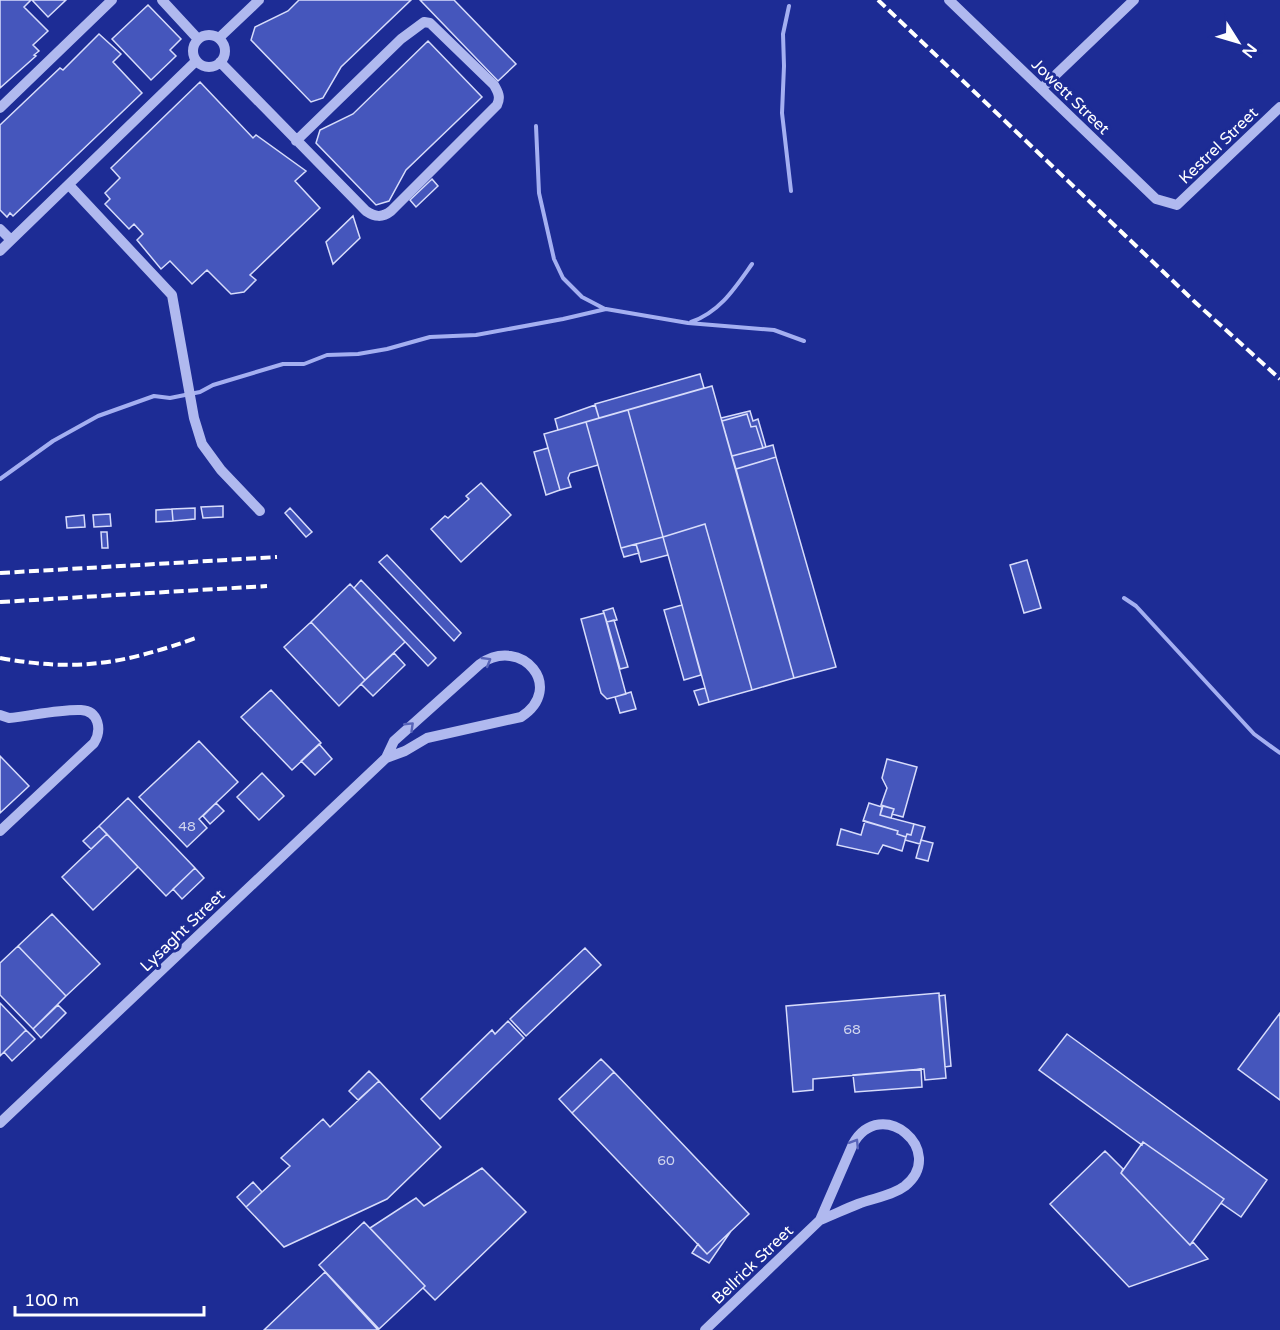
<svg xmlns="http://www.w3.org/2000/svg" width="1280" height="1330" font-family="'Varela Round',sans-serif">
  <rect width="100%" height="100%" fill="#1d2c95"/>
  <g fill="none" stroke-linecap="round" stroke-linejoin="round">
    <path stroke="#a4aff1" stroke-width="4" d="M789,6L783,34L784,66L782,113L791,191
      M536,126L539,193L554,259L563,278L582,297L605,309
      M691,322C720,312 735,288 752,264
      M0,479L53,441L98,416L154,396L170,398L200,392L213,385L283,364H304L327,355L358,354L387,349L430,337L476,335L563,319L606,309L688,323L774,330L804,341
      M1124,598L1136,606L1254,734L1280,753"/>
  </g>
  <path fill="#4556bc" stroke="#d7dcfb" stroke-width="1.5" d="M0,0H31L24,7L48,31L33,45L39,51L34,55L36,56L0,88Z
    M32,0H66L48,17Z
    M299,0H411L341,67L323,98L311,102L251,40L255,27L288,11Z
    M420,0H454L516,64L498,81Z
    M148,5L181,39L170,50L176,56L151,80L112,39Z
    M99,34L121,54L113,62L142,93L13,216L10,213L7,217L0,210V125L60,68L63,70Z
    M428,41L482,97L406,170L389,201L376,205L316,143L320,130L353,114Z
    M200,82L253,138L256,135L306,171L295,181L320,208L250,275L256,280L244,292L231,294L207,270L192,284L170,261L161,269L137,240L143,234L134,224L129,229L105,204L110,199L105,193L120,178L111,168Z
    M432,179L438,186L416,207L410,200Z
    M353,216L360,238L333,264L326,242Z
    M700,374L704,388L599,418L595,404Z
    M712,386L794,678L752,690L705,524L663,537L628,410Z
    M595,405L599,418L558,430L555,419Z
    M628,410L663,537L621,548L586,422Z
    M750,411L753,421L758,419L766,447L763,448L756,426L751,427L747,414L722,421L721,418Z
    M747,414L751,427L756,426L763,448L732,456L722,421Z
    M586,422L598,465L570,473L568,478L571,487L560,490L544,434Z
    M773,445L776,457L736,469L732,456Z
    M548,448L560,490L546,495L534,452Z
    M776,457L836,667L794,678L736,469Z
    M481,483L511,515L461,562L431,529L445,516L448,518L469,499L466,496Z
    M223,506V517L203,518L201,507Z
    M195,508V519L173,521L172,509Z
    M290,508L312,532L306,537L285,513Z
    M172,509L173,521L156,522V510Z
    M110,514L111,526L94,527L93,515Z
    M84,515L85,527L67,528L66,517Z
    M705,524L752,690L709,702L663,537Z
    M101,532H107L108,548H102Z
    M663,537L668,555L641,562L636,544Z
    M636,544L639,553L624,557L621,548Z
    M387,555L461,633L454,641L379,562Z
    M1027,560L1041,608L1024,613L1010,565Z
    M361,580L436,658L428,666L354,588Z
    M350,584L405,642L365,680L311,622Z
    M682,605L701,675L684,680L664,610Z
    M613,608L617,620L607,622L603,611Z
    M604,613L626,694L607,699L601,693L581,619Z
    M614,620L628,667L620,669L607,622Z
    M311,622L365,680L339,706L284,647Z
    M394,653L405,665L373,696L361,684Z
    M705,688L709,702L699,705L694,691Z
    M271,690L321,743L292,770L241,717Z
    M631,692L636,709L620,713L615,697Z
    M199,741L238,782L199,819L207,828L187,847L139,797Z
    M319,744L332,759L315,775L301,761Z
    M0,756L29,786L0,813Z
    M887,759L917,767L903,817L892,814L894,809L881,805L887,788L882,778Z
    M262,773L284,796L259,820L237,797Z
    M128,798L195,868L166,896L99,826Z
    M216,803L224,811L210,824L203,816Z
    M869,803L882,807L880,815L914,824L911,835L907,834L906,837L897,834L898,831L863,821Z
    M883,806L894,809L891,818L880,815Z
    M865,821L898,831L897,834L906,837L902,851L883,845L878,854L837,845L841,829L861,835Z
    M914,824L925,827L920,844L905,840L907,834L911,835Z
    M99,826L107,834L91,849L83,841Z
    M107,834L138,867L93,910L62,877Z
    M921,840L933,843L928,861L916,858Z
    M195,868L204,878L182,899L173,889Z
    M52,914L100,964L66,996L18,946Z
    M18,946L66,996L33,1029L0,995V963Z
    M585,948L601,965L526,1036L510,1019Z
    M939,993L946,1078L925,1080L924,1069L813,1079V1090L793,1092L786,1006Z
    M945,995L951,1066L945,1067L939,996Z
    M0,1003L26,1030L0,1056Z
    M58,1005L66,1013L41,1038L33,1029Z
    M1280,1013V1100L1238,1069Z
    M508,1021L524,1038L440,1119L421,1099L492,1030L495,1034Z
    M26,1030L35,1039L12,1061L4,1052Z
    M1067,1034L1267,1180L1241,1217L1221,1203L1224,1199L1143,1142L1142,1145L1039,1070Z
    M601,1059L614,1072L572,1113L559,1099Z
    M921,1069L922,1087L855,1092L853,1075Z
    M369,1071L379,1081L358,1100L349,1091Z
    M614,1072L749,1214L707,1254L572,1113Z
    M379,1081L441,1147L387,1199L284,1247L246,1207L290,1166L281,1158L323,1119L330,1127Z
    M1143,1142L1224,1199L1190,1245L1121,1173Z
    M1105,1151L1123,1169L1121,1173L1190,1245L1193,1242L1208,1259L1129,1287L1050,1204Z
    M482,1168L526,1212L435,1300L423,1288L425,1286L370,1228L416,1198L424,1206Z
    M253,1182L262,1192L246,1207L237,1197Z
    M364,1222L425,1286L379,1329L319,1265Z
    M731,1231L709,1263L692,1253L698,1244L707,1254Z
    M325,1272L378,1330H264Z"/>
  <g fill="none" stroke-linecap="round" stroke-linejoin="round">
    <path stroke="#b0b9ef" stroke-width="10" d="M162,0L198,39
      M949,0L1156,199L1177,205L1280,107
      M193 51a16 16 0 1 1 32 0a16 16 0 1 1-32 0Z
      M219,38L259,0
      M220,62L366,211C375,217 382,218 391,211L497,105C501,97 498,92 494,85L430,23L424,22L401,39L296,141
      M1042,88L1134,0
      M0,108L112,0
      M69,185L172,295L194,418L202,444L221,470L260,511
      M0,229L11,240
      M0,251L196,61
      M0,715L9,718C30,716 60,709 81,710C99,711 102,730 94,743L0,831
      M0,1123L386,758L394,741L480,664C522,635 566,688 521,717L427,738L405,751L386,758
      M705,1330L820,1220L853,1144C881,1094 948,1151 905,1186C892,1196 873,1198 858,1204C845,1209 833,1215 820,1220"/>
    <path stroke="#fff" stroke-width="4" stroke-dasharray="10 4.5" stroke-linecap="butt" d="M878,0L1196,303L1280,379
      M0,573L277,557
      M0,602L267,586
      M0,658C77,672 123,664 196,638"/>
  </g>
  <defs><path id="oneway-chevron" d="M-2-3.5L2.5 0L-2 3.5" fill="none" stroke-width="1.6" stroke-linecap="round" stroke-linejoin="round" transform="scale(1.5)"/></defs>
  <g stroke="#5864b9">
    <use href="#oneway-chevron" transform="translate(487 661) rotate(-31)"/>
    <use href="#oneway-chevron" transform="translate(410 726) rotate(-44)"/>
    <use href="#oneway-chevron" transform="translate(855 1143) rotate(-58)"/>
  </g>
  <g text-anchor="middle" stroke-width="6" stroke-linejoin="round" paint-order="stroke">
    <g font-size="14" fill="#d0d5ee">
      <text x="187" y="831">48</text>
      <text x="852" y="1034">68</text>
      <text x="666" y="1165">60</text>
    </g>
    <g font-size="16" fill="#fff" stroke="#1d2c95">
      <text transform="translate(1071 96) rotate(44)" y="6">Jowett Street</text>
      <text transform="translate(1218 145) rotate(-44)" y="6">Kestrel Street</text>
      <text transform="translate(182 930) rotate(-44)" y="6">Lysaght Street</text>
      <text transform="translate(752 1264) rotate(-44)" y="6">Bellrick Street</text>
    </g>
  </g>
  <g transform="translate(1238 42) rotate(127)" stroke="#1d2c95" stroke-width="4.5" paint-order="stroke">
  <path d="M0-4.5L10 22L0 15L-10 22Z" fill="#ffffff"/>
  <text y="-9" font-size="16" font-weight="bold" text-anchor="middle" fill="#ffffff">N</text>
  </g>
  <path d="M15 1306v9h189v-9" fill="none" stroke="#ffffff" stroke-width="3"/>
  <text x="24" y="1306" font-size="18" fill="#ffffff" stroke="#1d2c95" stroke-width="4.5" paint-order="stroke">100 m</text>
</svg>
